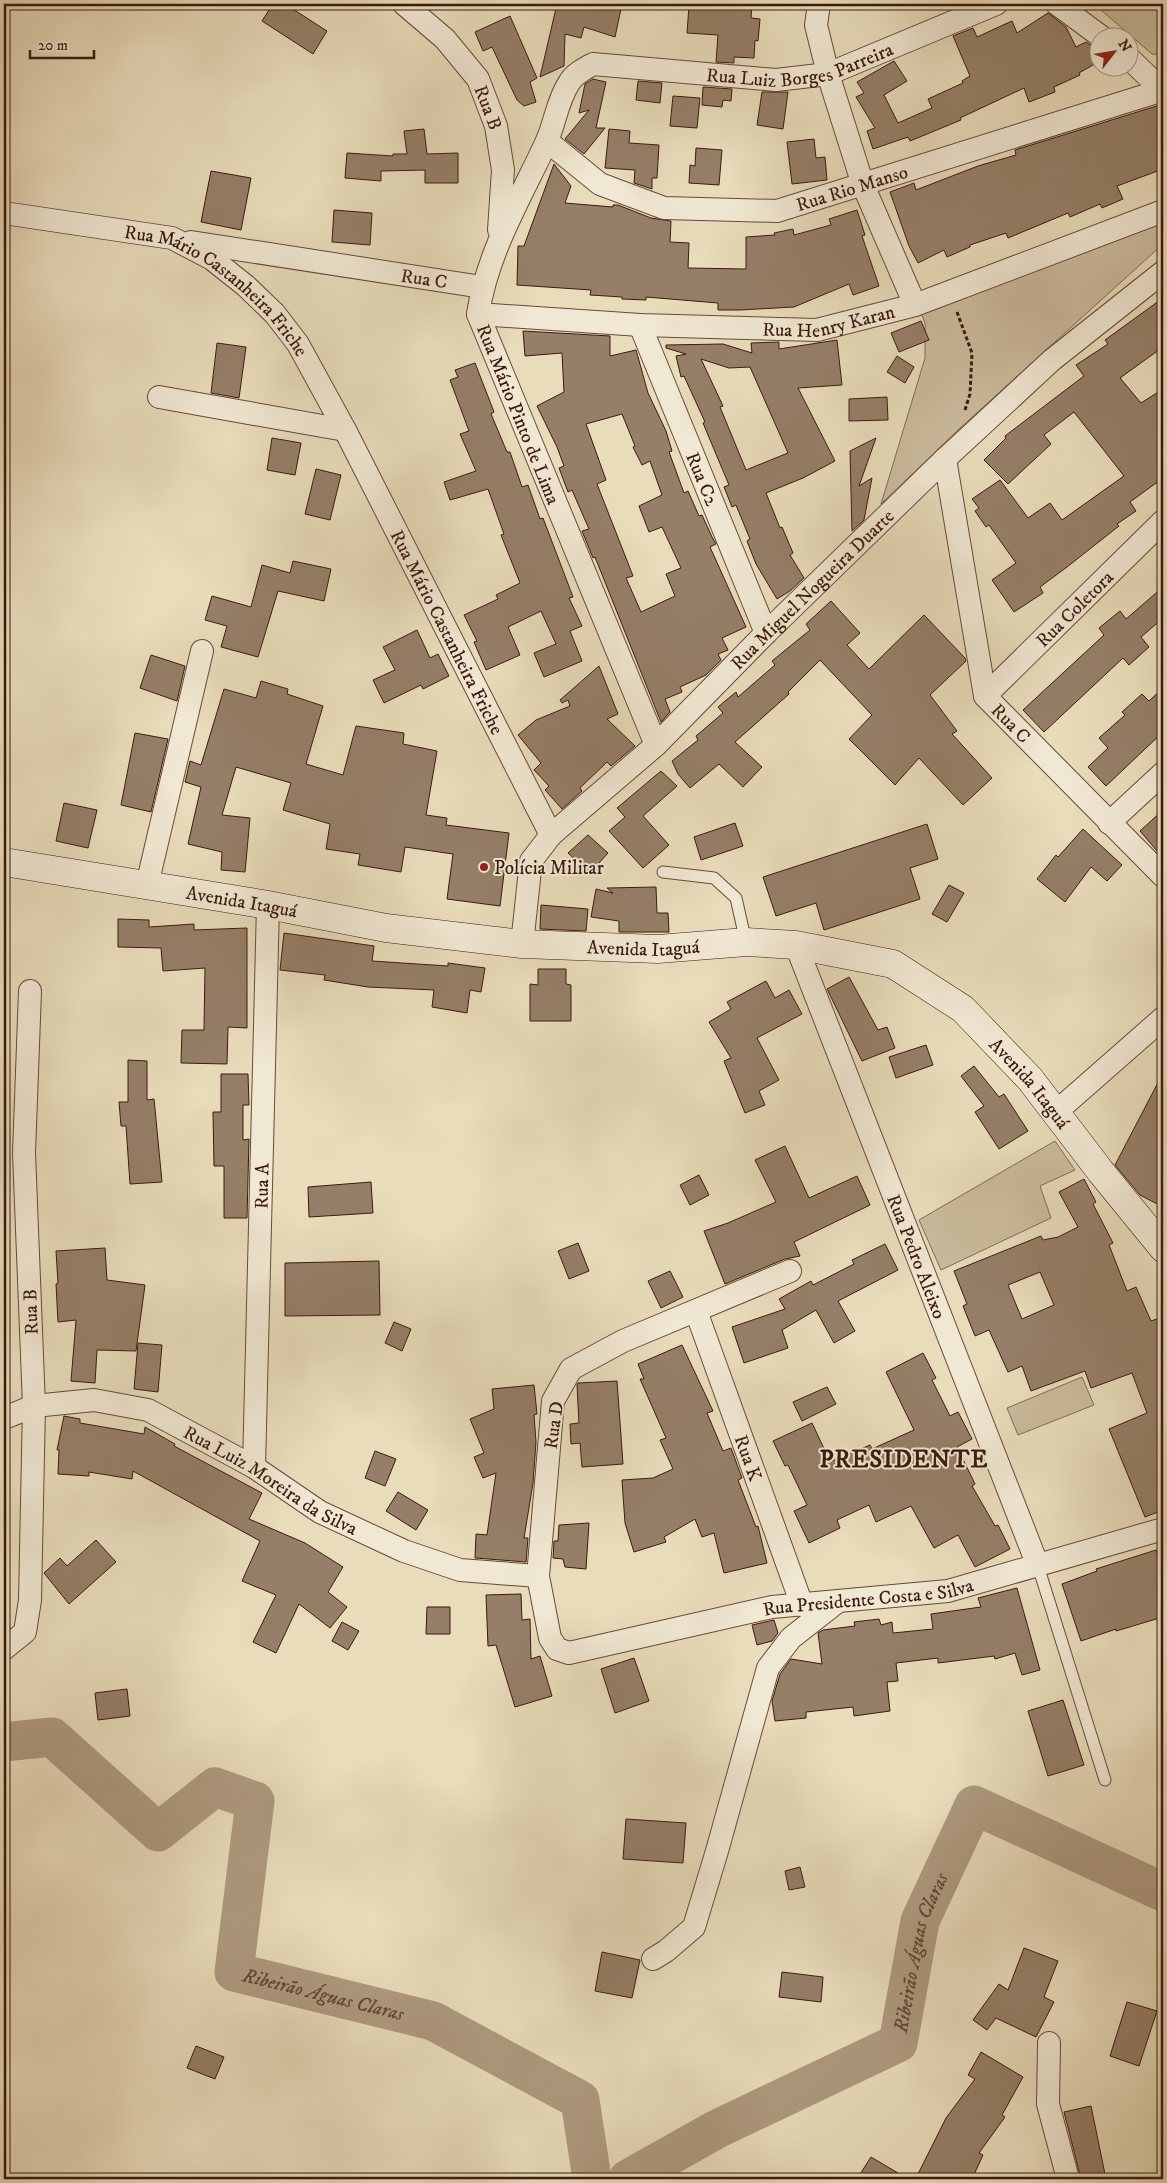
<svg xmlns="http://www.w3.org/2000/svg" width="1167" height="2183" font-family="'IM FELL DW Pica',serif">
  <rect width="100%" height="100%" fill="#e9dcbb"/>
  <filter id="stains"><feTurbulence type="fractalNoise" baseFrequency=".004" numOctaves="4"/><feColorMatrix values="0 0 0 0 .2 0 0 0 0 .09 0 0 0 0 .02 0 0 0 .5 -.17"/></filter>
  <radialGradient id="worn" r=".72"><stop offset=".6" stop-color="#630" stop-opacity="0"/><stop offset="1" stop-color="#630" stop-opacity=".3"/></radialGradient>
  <path fill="#cbbb9e" stroke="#826a56" d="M1094,4H1163V55L1152,54Z
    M1163,220V244L959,429L881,504L925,358V323L919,308Z
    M1055,1141L1075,1170L1040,1186L1051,1218L941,1270L919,1220Z
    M1082,1377L1094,1405L1018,1435L1007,1408Z"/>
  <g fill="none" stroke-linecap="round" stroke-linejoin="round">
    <g stroke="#ae9a80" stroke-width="39">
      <path id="s1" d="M4,1742L52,1737L158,1832L215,1787L255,1801L234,1972L433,2021L580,2100L592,2179"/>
      <path id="s2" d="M628,2179L717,2129L898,2043L920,1921L974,1805L1163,1892"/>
    </g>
  </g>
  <path fill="#957f68" stroke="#3a1a0e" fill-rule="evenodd" d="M273,4H285L327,31L313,54L262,21Z
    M557,4H622L615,37L584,27L581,38L565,34L564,66L540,77Z
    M724,4H752L751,18L760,19L758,41L755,40L754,58L734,57V63L716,62L718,35L687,33L689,6L723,8Z
    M1048,13L1066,27L1076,47L1086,42L1095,48L1100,61L1079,73L1080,75L1054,87L1055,92L1029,102L1024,88L960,118L961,120L910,141L908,137L873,149L867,131L875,128L856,97L864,93L857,82L894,61L907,81L884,95L898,123L932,108L928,99L963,83L962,81L970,76L953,36L973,28L977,37L1012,21L1017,33Z
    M510,16L537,78L530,82L536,102L524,106L517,100L492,47L483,51L475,32Z
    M593,79L606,82L596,128H605L584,154L565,139L589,110L579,113L585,84Z
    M638,81L662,83L660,103L636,100Z
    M703,87L732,89L731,101L723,100L722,107L702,105Z
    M762,92H788L783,129L757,125Z
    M673,96L700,98L697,128L670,126Z
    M1163,104V169L1117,186L1123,199L1102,208L1100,204L1070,217L1068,213L1008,238L1006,233L970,245V247L947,257L944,250L918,263L909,246L890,192L914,183L916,190L978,166L1016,155L1015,150Z
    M424,129L427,154L458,153V183H425V170L381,171V181L345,178L347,153L393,156V154H407L404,131Z
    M609,129L630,131L629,143L659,145L657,178H652V189L634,183L635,170L605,168Z
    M814,139L816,158L825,157L827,180L792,184L787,142Z
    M696,148L722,150L719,185L689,183L690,165L695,166Z
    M554,164L571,186L565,203L613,207V205H618L651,218L671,221L670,242L689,243L688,268L746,269V237L775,235L774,233L793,229L794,235L831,225L829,219L857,210L865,235L862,236L879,286L853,295L849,284L794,307L740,310H718V303L646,297V300L622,299V297L590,295L591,290L517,285L518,246H524Z
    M211,171L251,178L241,230L201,222Z
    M334,210L372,213L370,245L332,242Z
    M1163,298V347L1120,378L1141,403L1163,389V478L1130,502L1136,511L1117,524L1119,526L1067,567L1040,587L1043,593L1014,612L992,580L1016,563L989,525L986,527L975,511L979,508L972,499L1000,480L1028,518L1050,503L1062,520L1124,476L1074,412L1044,435L1051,444L1008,484L984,460L1006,438L1005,436L1084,376L1076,365L1108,344L1105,340Z
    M921,321L929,340L899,352L891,333Z
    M523,331L610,336V356L636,350L648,393L666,431L672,451L669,452L684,493L688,491L699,516L702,515L712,537L716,544L710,547L746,627L722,638L728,650L718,654L721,660L706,675L680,687L682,692L665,699L670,712L661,722L595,557L593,558L582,531L589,529L572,490L568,492L559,468L564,466L557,447L537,406L564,392L562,353L525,356ZM622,414L635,446L633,447L642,465L650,461L662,495L639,506L649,532L662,527L681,568L666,574L675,596L641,612L626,578L633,576L597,484L606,480L586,424Z
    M837,340L842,385L798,388L835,461L803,478L766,493L780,528L782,527L793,553L790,555L804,578L790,591L777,599L756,564L747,541L750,539L736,505L732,507L724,487L729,485L703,423L705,422L684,376L681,377L676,356L686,354L666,348V345L723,344L752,353L751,343L779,342V349ZM701,359L729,368L750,367L788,453L746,470L720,407L723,406Z
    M217,343L246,347L239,398L211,393Z
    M897,356L914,367L905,383L887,372Z
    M475,363L494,412L491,414L507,452H510L522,487L528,485L540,519L543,518L573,597L569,598L582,626L570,631L582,661L544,677L534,653L556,644L541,611L508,627L520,655L486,670L474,642L477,641L464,615L498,599L496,595L520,583L501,535L504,534L488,489L450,500L444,482L476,471L460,434L469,431L450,380L458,377L455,370Z
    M887,397L888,420L849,421V399Z
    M272,438L301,443L295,475L267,470Z
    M876,438L859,486L872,478L864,520L852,531L850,451Z
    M316,469L341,475L330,520L305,514Z
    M293,561L331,569L324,601L278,591L258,657L221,647L227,626L205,620L212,596L251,607L262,565L290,573Z
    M1163,587V618L1141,637L1149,647L1129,665L1123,658L1044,732L1023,710L1104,635L1099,628L1120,611L1126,619Z
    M831,601L860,633L847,645L869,669L924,615L965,658L966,661L930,695L957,731L952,734L992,778L963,805L919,758L895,785L849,739L872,715L820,660L788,692L789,694L735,742L762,767L743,787L719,764L690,788L678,774L672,761L698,740L696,736L723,713L718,707L736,692L738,697L775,665L772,661L810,630L806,624Z
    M417,630L430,658L438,654L449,676L423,689L421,685L384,703L373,680L395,670L383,647Z
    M151,655L185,666L177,701L140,688Z
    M599,666L618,714L607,719L635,746L611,766L607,762L580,788L582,791L562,809L545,790L549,786L534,770L541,763L518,735L536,720L570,706L568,700L562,703L560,700Z
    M261,681L288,689L287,694L323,706L306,764L343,775L356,726L404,733L403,744L437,751L426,815L447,818L446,825L509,833L500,906L447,899L453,854L405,847L401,872L358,865L360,854L326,849L330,824L283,810L291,783L236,767L222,815L250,818L245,872L221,870L222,852L188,844L201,787L185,782L190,761L201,765L224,689L256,698Z
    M1163,688V732L1106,786L1088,767L1108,748L1099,738L1125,715L1122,712L1142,694L1149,701Z
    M135,733L168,739L151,812L121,805Z
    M661,771L677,786L643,816L669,845L643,868L609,831L625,817L617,808Z
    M64,803L97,810L88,848L56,841Z
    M1163,810V858L1140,831Z
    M735,823L743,846L701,860L694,837Z
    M927,824L938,859L910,868L920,899L824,930L816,903L776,916L763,877Z
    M1083,829L1122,865L1107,881L1091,867L1065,902L1037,879L1056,855L1058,857Z
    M588,835L608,853L590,873L568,853Z
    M949,885L964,893L947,922L932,914Z
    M656,887L657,913H668L669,932H619V921L591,917L596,889L613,893L607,888Z
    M541,905L588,909L586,931L540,929Z
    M118,919L149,920V927L194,924V930L247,928V1028L228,1027L227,1064L181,1063L182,1030H204L205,968L163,971L161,948L118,947Z
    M284,933L374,946L372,961L448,966V963L485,968L481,992L470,990L467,1013L432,1007L434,990L368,987L324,980L325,975L280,970Z
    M538,969H566V984L571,985V1021H530V984L538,985Z
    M849,977L878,1030L887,1027L895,1048L862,1061L827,989Z
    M766,981L775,998L789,990L802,1014L757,1038L779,1080L759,1091L765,1105L745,1113L724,1061L731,1058L709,1022L731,1009L727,1002Z
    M926,1045L933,1065L896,1078L889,1057Z
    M128,1060L147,1061V1100L154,1099L162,1182L130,1184L126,1126H121L119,1102H128Z
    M974,1066L999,1097L1004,1094L1028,1131L999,1149L975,1112L984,1106L961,1076Z
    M1163,1073V1207L1140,1195L1115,1165Z
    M221,1074H248L249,1105H243V1140L249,1139L247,1218H224V1166H214L213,1112H221Z
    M785,1146L809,1198L857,1176L870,1205L794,1242L800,1256L785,1259L725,1284L704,1231L728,1223L776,1202L755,1160Z
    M699,1175L709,1195L690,1205L680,1185Z
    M1084,1179L1096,1202L1093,1204L1113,1243L1109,1245L1127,1291L1136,1287L1151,1321L1163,1317V1510L1145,1517L1109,1429L1147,1413L1132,1373L1091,1388L1085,1371L1031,1391L1022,1366L1008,1372L989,1330L975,1336L963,1306L967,1304L954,1271L1041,1236L1043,1240L1058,1237L1078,1227L1059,1192ZM1040,1272L1054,1305L1022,1319L1008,1285Z
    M371,1182L373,1213L309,1217L308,1187Z
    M578,1243L589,1271L569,1279L558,1251Z
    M885,1244L898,1270L838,1301L855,1331L834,1343L816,1310L782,1330L788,1348L744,1363L732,1327L785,1309L779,1299L811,1281L813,1285L854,1264L852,1260Z
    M105,1248L107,1280L145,1285L136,1351L97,1350L95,1383L71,1381L76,1320L58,1322L56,1284L58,1283L56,1251Z
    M379,1261L380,1315L285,1316V1263Z
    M670,1271L683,1297L661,1308L648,1281Z
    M394,1322L411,1329L402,1351L385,1343Z
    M138,1343L162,1345L158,1392L134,1389Z
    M682,1345L713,1411L707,1413L723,1451L731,1448L742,1478L738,1480L756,1527L758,1526L767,1563L724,1573L714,1533L702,1537L695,1519L664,1537L666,1542L634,1552L625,1523L622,1480L653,1478L673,1469L660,1440L666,1438L640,1379H644L638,1364Z
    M923,1353L936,1378L932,1380L950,1416L958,1412L972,1439L957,1447L975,1484L972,1486L995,1526L998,1525L1010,1549L975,1567L958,1535L934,1548L911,1506L876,1522L869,1505L837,1520L840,1528L809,1543L794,1511L807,1505L788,1465L785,1466L773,1441L812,1423L828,1457L830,1456L832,1461L870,1445L872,1449L914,1430L886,1372Z
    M617,1381L623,1464L582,1467L580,1443L571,1444L570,1424L579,1423L577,1385L578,1383Z
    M534,1385L537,1414L534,1415L536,1442L533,1483L524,1538H528L526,1562L475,1558L476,1534L487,1535L496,1473L483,1478L474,1457L484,1453L470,1419L494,1409L492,1389Z
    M827,1387L836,1404L802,1421L793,1402Z
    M64,1416L80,1419V1423L144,1434L145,1427L175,1444L174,1446L262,1493L249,1519L305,1543L343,1567L328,1592L347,1607L330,1628L299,1604L276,1653L253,1642L276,1595L242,1581L260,1541L133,1471L132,1479L89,1472V1476L58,1474L59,1450H57Z
    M375,1451L396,1459L385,1486L365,1478Z
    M398,1492L428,1510L416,1530L386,1511Z
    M589,1523L586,1569L565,1567L563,1559L553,1558L554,1541H558L559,1525Z
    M96,1540L116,1562L69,1604L44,1573L60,1558L67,1566Z
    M1156,1550L1163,1574V1617L1116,1631V1629L1081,1641L1062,1584L1097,1571L1096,1569Z
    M1017,1588L1040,1670L1022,1675L1015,1653L995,1659L994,1656L938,1663V1658L896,1663L898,1681L887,1682L890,1711L854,1716L853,1707L806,1712V1718L775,1721L772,1701L780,1674L791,1659L822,1664L818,1633L823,1630L855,1626L854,1622L879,1619L881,1625L892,1622L893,1633L933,1629L931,1614L981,1607L978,1598Z
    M521,1594L522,1620L530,1619L531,1659L540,1656L552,1696L515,1707L496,1645L488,1646L486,1595Z
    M427,1607H450V1634H426Z
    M774,1620L778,1633L772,1641L757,1645L752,1625Z
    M342,1622L359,1631L348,1650L332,1641Z
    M634,1658L649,1701L615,1713L601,1669Z
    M127,1689L130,1716L98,1720L95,1693Z
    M1063,1700L1084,1765L1048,1776L1028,1711Z
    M626,1819L686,1823L683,1863L623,1859Z
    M800,1867L805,1887L789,1890L785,1871Z
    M1024,1948L1058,1961L1044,1997L1054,2002L1036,2037L996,2018L987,2030L973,2020L999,1984L1008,1990Z
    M602,1952L640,1960L632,1998L595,1991Z
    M782,1972L823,1977L821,2002L779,1997Z
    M1127,2002L1157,2011L1139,2066L1110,2056Z
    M196,2046L224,2057L215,2079L187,2068Z
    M981,2052L1023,2077L1002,2115L1005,2117L979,2153L983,2155L972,2179H928L918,2174L946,2118L975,2079L968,2075Z
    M1091,2106L1106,2179H1081L1064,2112Z
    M871,2157L908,2179H857Z"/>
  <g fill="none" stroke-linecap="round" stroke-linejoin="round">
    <g stroke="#664a39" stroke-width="13">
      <path id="lane" d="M663,872L714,878L736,898L746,942
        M1038,1566L1105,1780"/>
    </g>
    <g stroke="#664a39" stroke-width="24">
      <g id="street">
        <path id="s3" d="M404,4L445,39L478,79L496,126L503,170L499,230"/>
        <path d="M819,4L816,25L828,74L863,185L915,305"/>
        <path d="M1057,4L1103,38"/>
        <path d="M1130,59L1162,90"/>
        <path id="s4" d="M547,141L600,184L664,208L777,211L1163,90"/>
        <path id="s5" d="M4,213L172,238L212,259L246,286L275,314L298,344L345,430L551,835"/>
        <path id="s6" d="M191,242L482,287"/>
        <path id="s7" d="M478,314L640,325L817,330L915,305L1163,211"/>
        <path id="s8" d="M640,325L766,633"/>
        <path d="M159,397L345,430"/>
        <path id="s9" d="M945,459L985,696L1163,876"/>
        <path id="s10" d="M985,696L1163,521"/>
        <path id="s11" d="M656,745L478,314C487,253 520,199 546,143C555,124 557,101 569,83C574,74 584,69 593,64L776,80L828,74L996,4"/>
        <path d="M1109,823L1163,773"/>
        <path d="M147,885L202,651"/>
        <path id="s12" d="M522,944L531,861L551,835L656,745L766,633L945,459L1052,360L1163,272"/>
        <path id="s13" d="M796,945L1038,1566"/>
        <path d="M1056,1112L1163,1018"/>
        <path id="s14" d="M790,1271L623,1341L571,1369L553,1401L538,1576L550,1638L557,1649L569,1653L772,1607L948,1591L1163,1529"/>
        <path id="s15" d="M696,1311L802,1605"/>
        <path id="s16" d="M4,1418L34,1406L94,1400L148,1410L254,1467L320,1512L404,1551L460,1570L538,1576"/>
        <path id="s17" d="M254,1467L268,905"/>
        <path d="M4,1649L25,1632L30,1600L34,1406L24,1153L30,991"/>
        <path d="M653,1959L666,1951L694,1927L717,1851L768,1668L791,1638L837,1602"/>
        <path d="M1049,2043L1048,2104L1068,2179"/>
      </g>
    </g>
    <g stroke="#3a1a0e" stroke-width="29">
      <g id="secondary">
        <path id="s18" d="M4,862L268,905L386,928L522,944L658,949L746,942L796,945L893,964L963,1009L1030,1079L1101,1172L1163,1248"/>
      </g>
    </g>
    <path stroke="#3a1a0e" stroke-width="3" stroke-dasharray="4 2.5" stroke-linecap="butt" d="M957,312L972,353L970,394L965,410"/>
    <use href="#lane" stroke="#f1e8d3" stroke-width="11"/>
    <use href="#street" stroke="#f1e8d3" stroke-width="22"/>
    <use href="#secondary" stroke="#f1e8d3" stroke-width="28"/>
  </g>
  <circle fill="#8f2418" stroke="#f1e8d3" stroke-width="2" cx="484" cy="867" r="5"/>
  <g text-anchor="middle" stroke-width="4" stroke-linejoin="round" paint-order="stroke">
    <g font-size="19" fill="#3a1a0e" stroke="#f1e8d3">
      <text dy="7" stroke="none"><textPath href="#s11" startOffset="956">Rua Luiz Borges Parreira</textPath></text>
      <text dy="7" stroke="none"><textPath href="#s3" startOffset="136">Rua B</textPath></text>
      <text dy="7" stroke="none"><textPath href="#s4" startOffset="328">Rua Rio Manso</textPath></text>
      <text dy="7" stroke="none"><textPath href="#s6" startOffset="236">Rua C</textPath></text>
      <text dy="7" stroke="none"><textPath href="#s5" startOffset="235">Rua Mário Castanheira Friche</textPath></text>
      <text dy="7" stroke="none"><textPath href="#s7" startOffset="352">Rua Henry Karan</textPath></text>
      <text transform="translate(519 414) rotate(68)" y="7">Rua Mário Pinto de Lima</text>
      <text dy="7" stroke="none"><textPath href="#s8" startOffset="166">Rua C2</textPath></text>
      <text dy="7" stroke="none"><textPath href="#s12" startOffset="475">Rua Miguel Nogueira Duarte</textPath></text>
      <text dy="7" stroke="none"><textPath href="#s10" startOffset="125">Rua Coletora</textPath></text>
      <text dy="7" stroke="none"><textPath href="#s5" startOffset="661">Rua Mário Castanheira Friche</textPath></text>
      <text dy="7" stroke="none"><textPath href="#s9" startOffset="278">Rua C</textPath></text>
      <text dy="7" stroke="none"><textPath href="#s18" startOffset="241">Avenida Itaguá</textPath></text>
      <text dy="7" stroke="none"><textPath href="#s18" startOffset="646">Avenida Itaguá</textPath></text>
      <text dy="7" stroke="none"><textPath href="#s18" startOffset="1081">Avenida Itaguá</textPath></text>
      <text dy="7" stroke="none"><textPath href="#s17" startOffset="281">Rua A</textPath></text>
      <text dy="7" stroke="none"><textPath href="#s13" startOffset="334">Rua Pedro Aleixo</textPath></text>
      <text transform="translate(30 1312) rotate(-92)" y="7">Rua B</text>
      <text transform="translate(553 1425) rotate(-82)" y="7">Rua D</text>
      <text dy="7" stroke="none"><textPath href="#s15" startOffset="156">Rua K</textPath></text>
      <text dy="7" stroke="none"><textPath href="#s16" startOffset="289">Rua Luiz Moreira da Silva</textPath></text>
      <text dy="7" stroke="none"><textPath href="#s14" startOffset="846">Rua Presidente Costa e Silva</textPath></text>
    </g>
    <g font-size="19" fill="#3a1a0e" stroke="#f1e8d3" text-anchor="start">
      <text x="494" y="874">Polícia Militar</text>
    </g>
    <g font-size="20" font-style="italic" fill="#634736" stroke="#f1e8d3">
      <text dy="7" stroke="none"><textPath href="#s2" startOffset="396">Ribeirão Águas Claras</textPath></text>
      <text dy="7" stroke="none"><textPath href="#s1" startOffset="570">Ribeirão Águas Claras</textPath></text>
    </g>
    <g font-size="24" font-weight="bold" letter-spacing="1" fill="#3a1a0e" stroke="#f1e8d3">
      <text x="904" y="1467">PRESIDENTE</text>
    </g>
  </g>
  <rect width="1167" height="2183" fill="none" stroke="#e9dcbb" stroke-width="20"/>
  <rect x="5" y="5" width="1157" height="2173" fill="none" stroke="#3a1a0e" stroke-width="2.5"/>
  <rect x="10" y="10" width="1147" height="2163" fill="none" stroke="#3a1a0e"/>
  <g transform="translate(1114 52) rotate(59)"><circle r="24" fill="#f1e8d3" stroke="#a89684"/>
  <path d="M0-4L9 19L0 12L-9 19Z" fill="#8f2418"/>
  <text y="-8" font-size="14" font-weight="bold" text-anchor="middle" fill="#3a1a0e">N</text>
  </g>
  <path d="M30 50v8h64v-8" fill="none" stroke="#3a1a0e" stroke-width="2.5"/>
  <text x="38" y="50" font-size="15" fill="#3a1a0e" stroke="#f1e8d3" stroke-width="4" paint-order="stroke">20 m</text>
  <rect width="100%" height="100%" filter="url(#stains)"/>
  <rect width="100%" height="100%" fill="url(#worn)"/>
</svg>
